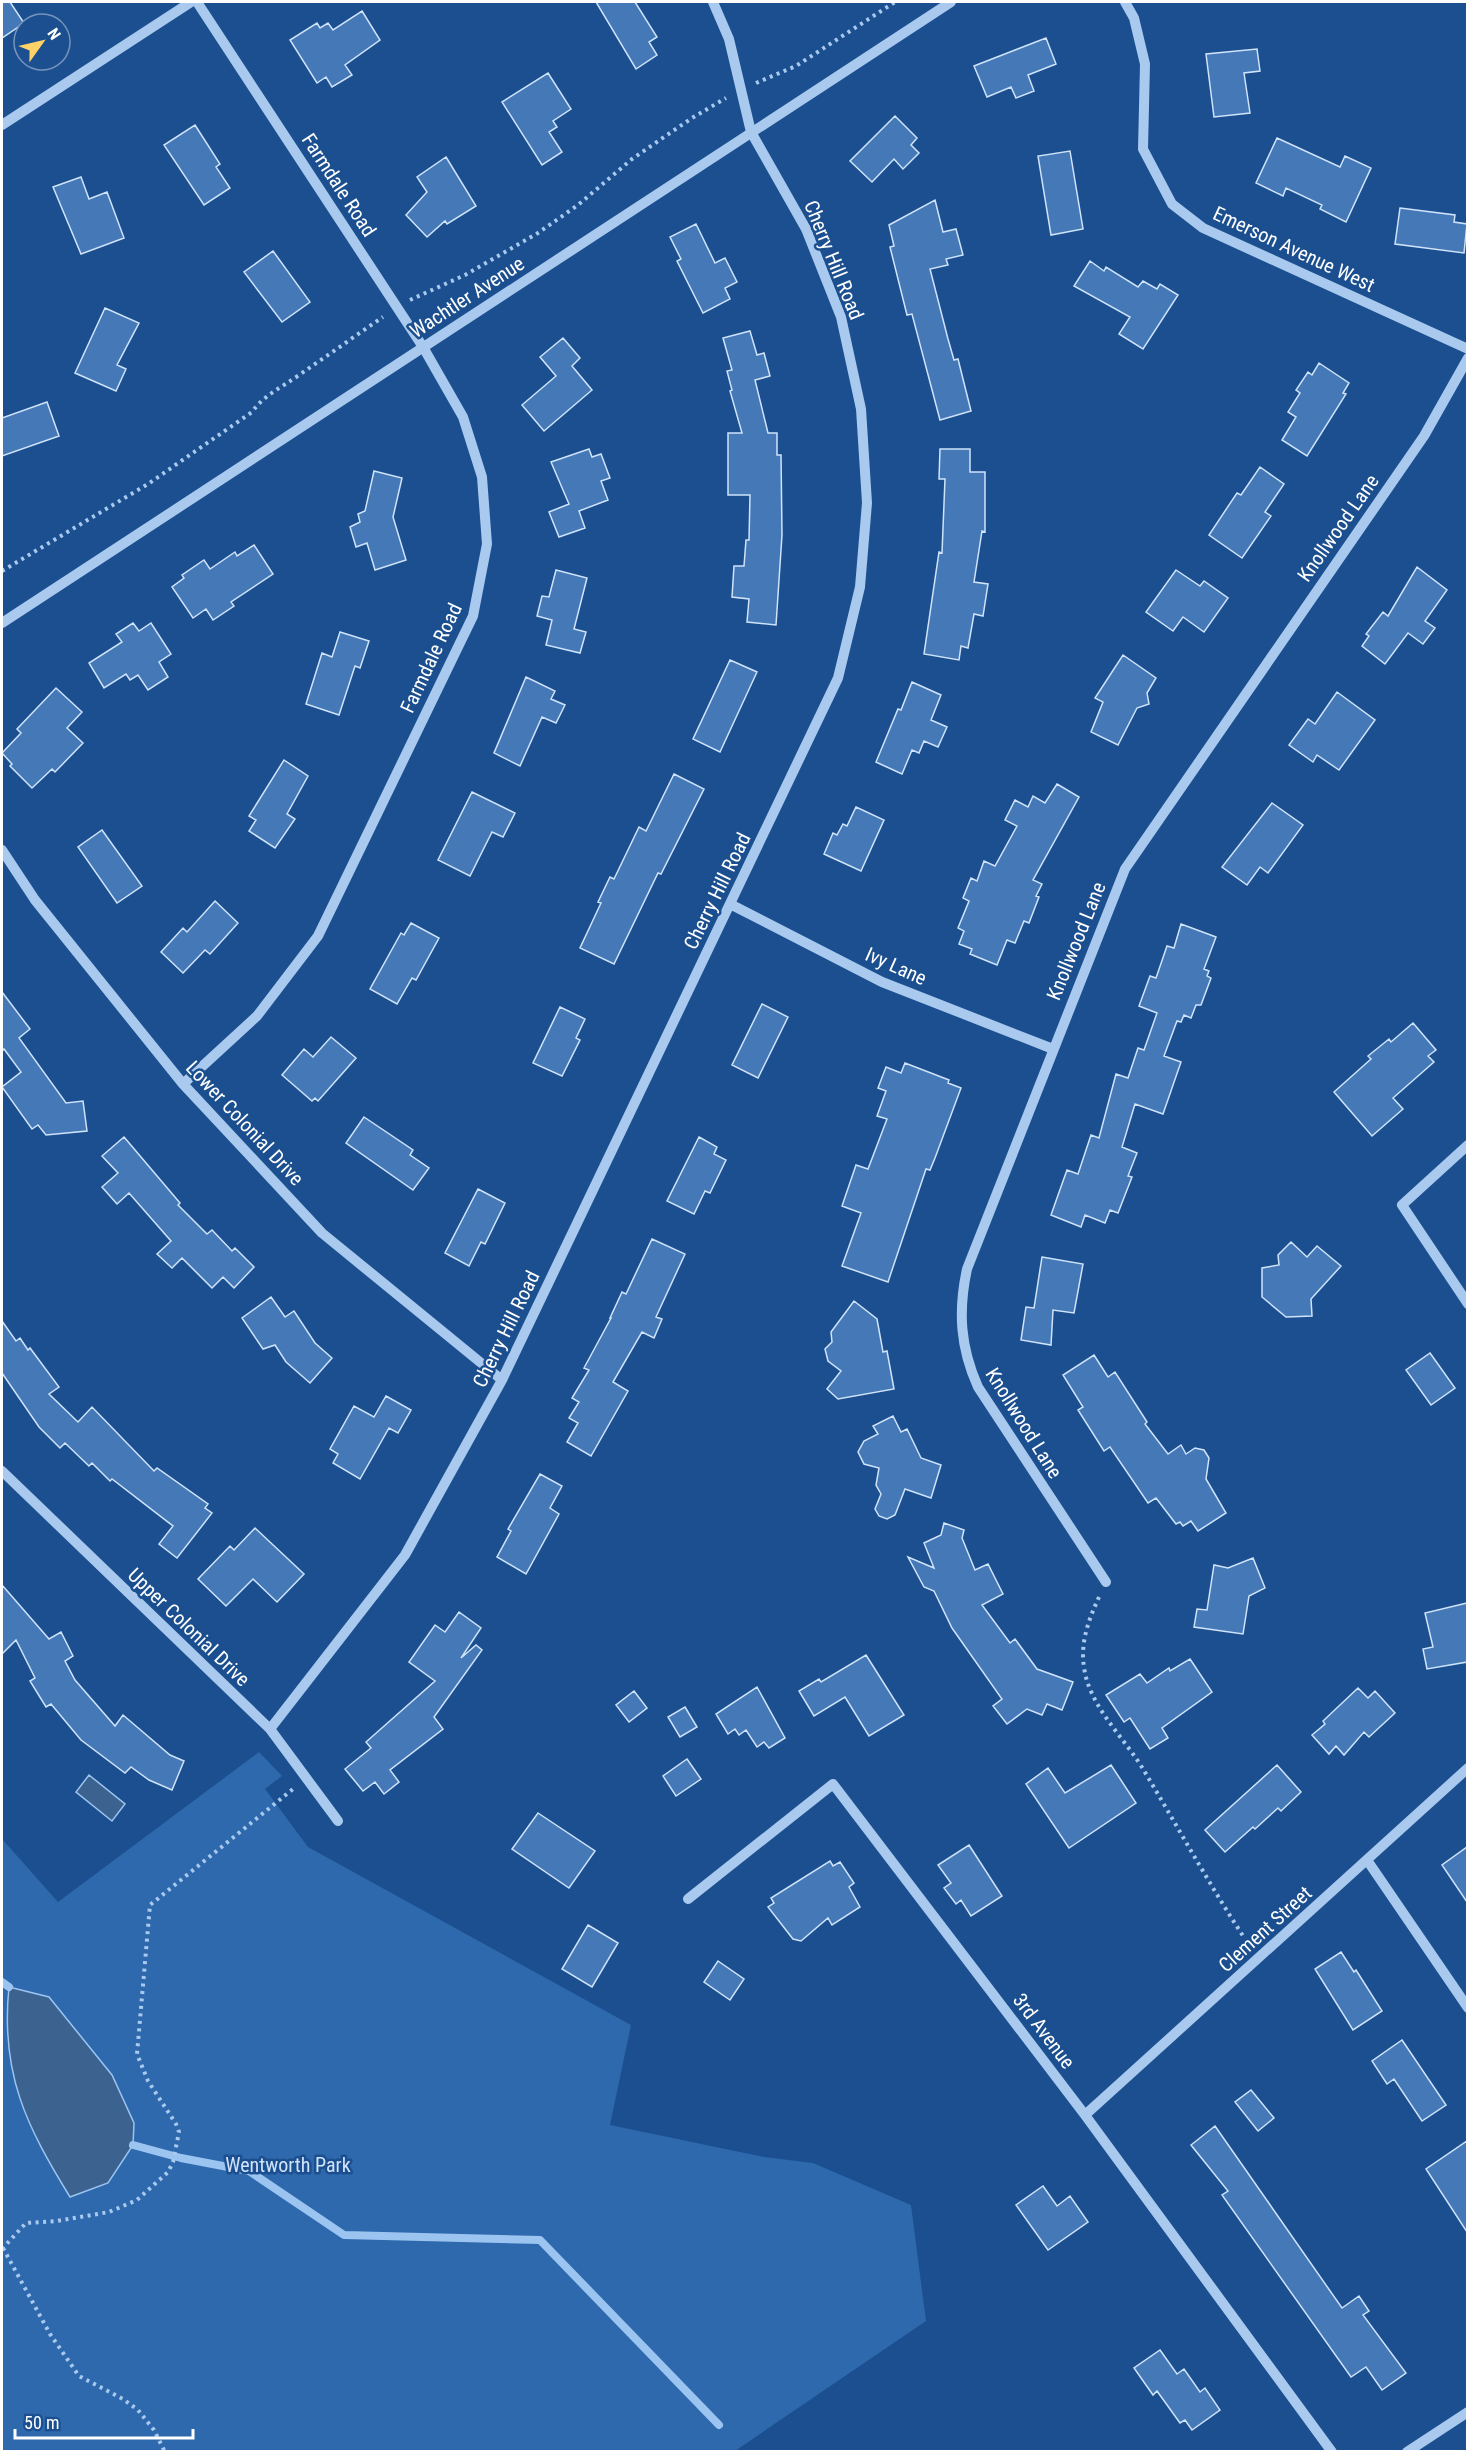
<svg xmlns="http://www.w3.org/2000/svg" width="1469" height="2453" font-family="'Roboto Condensed',sans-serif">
  <rect width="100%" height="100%" fill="#1b4f8f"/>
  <path fill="#2e69ad" d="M259,1752L282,1776L265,1789L308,1847L631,2025L610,2125L764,2157L813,2163L911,2205L926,2321L735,2451H2V1839L58,1902Z"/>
  <path fill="#3c6290" stroke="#9cc4f0" stroke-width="1.5" d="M89,1775L125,1804L112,1821L76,1792Z
    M9,1987L49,1997L112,2075L134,2123L133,2145L108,2183L70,2197C27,2127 0,2074 9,1987Z"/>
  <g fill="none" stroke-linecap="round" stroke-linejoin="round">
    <path stroke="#9cc4f0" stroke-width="8" d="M2,1982L9,1987
      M133,2145L181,2158L249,2171L344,2235L540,2240L719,2425"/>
  </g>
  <path fill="#4478b7" stroke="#cfe3fa" stroke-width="1.5" d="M2,2H10L24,23L2,38Z
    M596,2H635L657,37L649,42L657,55L636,69Z
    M362,11L380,40L345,65L352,75L332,87L326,77L317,83L290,40L317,23L320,28L328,23L333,30Z
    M1046,38L1056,64L1028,75L1034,91L1016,98L1011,87L987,97L974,66Z
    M1257,49L1260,71L1244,73L1250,113L1214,117L1206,54Z
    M548,73L571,109L553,121L557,127L549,132L562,152L542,165L502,102Z
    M895,116L917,138L911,145L919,153L903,169L894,159L872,182L850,161Z
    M195,125L220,164L216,167L230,188L204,205L164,145Z
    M1277,138L1340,167L1345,156L1371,168L1346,222L1320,209L1322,205L1286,188L1283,196L1256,183Z
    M1070,151L1083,229L1051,235L1038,156Z
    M446,157L476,206L447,224L445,221L427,237L406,215L427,192L417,177Z
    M81,177L89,199L107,192L124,238L81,254L53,187Z
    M935,200L943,232L956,229L963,255L946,259L948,265L930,269L948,339L954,360L958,359L971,411L940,420L912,314L907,315L890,247L894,246L889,225Z
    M1400,208L1455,215L1454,222L1467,224L1464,253L1395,244Z
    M696,224L715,263L725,258L737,282L725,288L730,299L703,313L677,261L681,259L670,237Z
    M273,251L310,302L282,322L244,272Z
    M1090,261L1104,271L1106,267L1138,287L1143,281L1157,289L1160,284L1178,295L1143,349L1119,334L1130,317L1074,286Z
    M105,308L139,323L117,365L126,369L116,391L75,373Z
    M750,331L757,355L764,353L770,376L755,380L768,433H777V455H781L782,535L776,625L747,622L749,599L732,597L734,566H744L746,540H749L750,495H728V433H742L730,391L732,390L727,371L732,370L723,338Z
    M563,338L580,358L572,366L592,390L544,431L522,405L556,376L540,357Z
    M1319,363L1349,383L1343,393L1346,394L1307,456L1282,440L1296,417L1288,412L1300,393L1296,390L1308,372L1312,375Z
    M47,402L59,436L2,456V418Z
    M589,449L592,457L601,454L610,478L601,481L608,500L579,511L585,528L559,537L549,512L569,504L551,462Z
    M940,449H970V472H985V532L982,531L974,582L988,584L983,616L974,614L968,648L961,646L959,660L924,654L939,552L942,553L945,479H939Z
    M1260,467L1284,484L1265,512L1271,516L1242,558L1209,535L1237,493L1241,495Z
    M374,471L402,478L393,517L406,560L375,570L367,543L356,547L350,527L360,522L358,514L365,511Z
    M254,545L273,574L231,602L234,606L213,620L206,609L193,618L172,587L184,578L182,575L204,560L210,569L235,552L237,556Z
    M1417,567L1447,590L1425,621L1435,628L1423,644L1408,633L1385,664L1362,646L1369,636L1366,634L1383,612L1388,616Z
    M556,570L587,578L574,629L586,632L580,653L546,645L552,620L537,616L542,596L549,597Z
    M1176,570L1200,586L1204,581L1228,598L1204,632L1183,617L1173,631L1146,612Z
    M133,623L139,631L151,623L171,654L159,662L168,677L148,690L138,675L130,680L126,674L104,688L89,663L122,642L116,634Z
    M340,632L369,641L360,668L355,666L339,715L306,704L322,653L332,657Z
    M1123,655L1156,678L1147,693L1149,704L1137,708L1118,745L1091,732L1103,702L1095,698Z
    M730,660L757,672L720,752L693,739Z
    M526,677L555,691L551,699L565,705L556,723L542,717L520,766L494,753Z
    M912,682L941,695L931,720L947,727L938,747L924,741L919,753L912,750L902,774L876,762L898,709L901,710Z
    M56,688L82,712L67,728L83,743L55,772L52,769L32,788L10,766L12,764L2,753L21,733L17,729Z
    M1337,692L1375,720L1339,770L1317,755L1313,762L1289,745L1308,719L1315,724Z
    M284,760L308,776L287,814L295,819L275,848L249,831L256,820L249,816Z
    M674,774L704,789L661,874L658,873L614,964L580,948L601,903L598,902L610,877L614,879L639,827L646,831Z
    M1057,784L1079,797L1033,880L1042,884L1036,896L1039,897L1029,923L1024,921L1015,943L1007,940L997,965L970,954L972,949L959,944L964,931L958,928L969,901L963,898L971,878L977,881L984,861L995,866L1017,826L1005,820L1015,800L1028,807L1033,796L1045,803Z
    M472,792L515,813L503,837L492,832L470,876L438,860Z
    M1272,803L1303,825L1268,873L1260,867L1247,885L1222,867Z
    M856,807L884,820L861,871L824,854L833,833L837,835L843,824L847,826Z
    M102,830L142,886L117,903L78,847Z
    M215,901L238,923L210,954L205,950L183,973L161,952L183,928L187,932Z
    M411,923L439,938L416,980L412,978L397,1004L370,989L401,933L404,935Z
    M1181,924L1216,937L1204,969L1209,971L1207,976L1211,978L1201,1005H1196L1191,1018L1184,1015L1181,1022L1177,1021L1164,1056L1181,1062L1163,1114L1135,1104L1122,1147L1137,1153L1128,1176L1132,1177L1118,1213L1110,1210L1105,1223L1085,1215L1081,1227L1051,1215L1057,1198L1067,1170L1078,1174L1091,1135L1099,1138L1116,1074L1128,1078L1138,1048L1144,1050L1157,1013L1139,1006L1150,976L1156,978L1167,946L1174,948Z
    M2,992L30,1029L19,1038L66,1103L83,1101L87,1131L46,1135L38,1125L32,1129L2,1087L21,1072L4,1049L2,1051Z
    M762,1004L788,1017L758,1078L732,1065Z
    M560,1007L585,1019L576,1038L580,1040L562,1076L533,1063Z
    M1413,1023L1436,1050L1428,1056L1434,1062L1393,1098L1403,1109L1372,1136L1334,1092L1371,1059L1368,1056L1389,1039L1391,1042Z
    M331,1037L356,1058L318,1101L315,1098L312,1101L282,1075L304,1049L313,1057Z
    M905,1063L949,1080L948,1083L961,1088L935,1158L930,1170L926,1169L888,1282L842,1266L861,1213L842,1206L856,1165L868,1169L887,1119L877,1116L886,1091L878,1088L886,1067L901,1073Z
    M364,1117L413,1150L410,1155L429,1168L413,1190L346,1143Z
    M124,1137L180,1203L178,1205L207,1234L212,1230L232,1251L235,1248L254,1267L234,1288L223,1277L212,1288L182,1258L172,1268L157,1254L171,1241L129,1193L117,1204L102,1187L118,1173L102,1156Z
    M699,1137L717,1147L714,1154L726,1160L710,1193L705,1191L694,1214L667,1201Z
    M478,1189L505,1203L485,1244L481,1242L469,1266L445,1253Z
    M652,1239L685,1254L656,1317L662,1319L654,1338L642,1332L613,1382L628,1391L591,1456L567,1442L578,1423L569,1418L579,1402L572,1398L589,1370L584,1368L611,1318H610L622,1292L626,1294Z
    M1291,1242L1307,1257L1317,1246L1341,1266L1311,1299L1312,1316L1286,1317L1262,1297V1268L1279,1265L1278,1255Z
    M1042,1257L1083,1264L1074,1313L1053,1310L1051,1345L1021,1340L1026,1307L1034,1308Z
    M271,1297L285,1317L294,1311L315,1343L332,1358L310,1383L286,1362L275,1345L263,1349L242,1318Z
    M854,1301L877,1319L883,1352L887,1351L894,1389L838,1399L827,1389L841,1371L828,1361L825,1349L832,1342L831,1332Z
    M2,1321L16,1341L20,1338L28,1350L30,1348L59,1387L49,1394L78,1422L92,1407L154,1471L157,1468L208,1504L205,1508L212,1513L177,1558L159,1544L173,1526L112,1479L110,1481L92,1463L89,1466L65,1443L60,1448L39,1427L2,1373Z
    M1430,1353L1455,1388L1431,1405L1406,1370Z
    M1094,1355L1108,1377L1115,1372L1147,1422L1145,1424L1168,1454L1181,1445L1186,1454L1195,1448L1204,1450L1209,1458L1206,1479L1226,1513L1198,1531L1191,1521L1183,1526L1180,1522L1176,1524L1156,1498L1148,1503L1110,1447L1104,1451L1078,1410L1083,1407L1063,1375Z
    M386,1396L411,1410L398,1433L389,1428L360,1479L333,1463L338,1454L330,1449L354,1406L374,1417Z
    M893,1416L901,1432L907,1429L921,1458L941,1465L931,1498L905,1489L895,1515L887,1519L879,1516L875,1509L881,1494L876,1485L879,1468L864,1464L858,1452L864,1441L878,1434L873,1426Z
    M540,1474L562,1486L550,1508L559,1514L526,1574L497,1557L511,1531L508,1529Z
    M944,1523L964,1530L962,1538L975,1570L988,1564L1003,1594L982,1605L1010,1643L1015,1639L1037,1669L1073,1682L1062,1710L1047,1704L1042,1715L1027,1709L1007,1724L993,1706L1002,1699L952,1628L934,1591L924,1587L908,1557L934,1568L924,1543L941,1535Z
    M255,1528L304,1574L277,1602L253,1579L226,1606L198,1579L230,1546L234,1550Z
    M1253,1558L1265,1588L1249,1596L1243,1634L1194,1627L1197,1609L1207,1610L1214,1565L1228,1568Z
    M2,1585L49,1639L61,1632L73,1656L65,1661L75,1680L115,1726L123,1715L170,1755L184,1761L172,1790L149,1780L131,1767L125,1773L81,1740L51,1704L46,1707L30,1681L35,1678L16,1640L2,1654Z
    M1467,1603V1662L1427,1669L1423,1649L1433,1647L1425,1613Z
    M459,1612L481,1628L461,1658L476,1645L482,1650L434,1717L443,1729L390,1770L399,1782L384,1794L375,1782L363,1791L345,1769L371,1748L366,1742L435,1681L409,1662L435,1625L445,1632Z
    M866,1655L904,1715L869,1736L845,1697L814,1716L799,1691L819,1679L821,1682Z
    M1190,1659L1212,1692L1162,1728L1168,1738L1150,1749L1130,1718L1124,1722L1106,1695L1140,1674L1147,1683L1169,1668L1170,1671Z
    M757,1687L785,1738L769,1748L764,1742L757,1747L746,1730L739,1735L735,1729L728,1734L716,1714Z
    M1358,1688L1368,1698L1375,1691L1395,1713L1369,1737L1364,1732L1344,1755L1336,1746L1329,1754L1312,1735L1325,1724L1323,1721Z
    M634,1691L647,1708L629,1722L616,1705Z
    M685,1707L697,1727L680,1737L668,1717Z
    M687,1759L701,1779L676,1796L663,1776Z
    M1111,1765L1136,1803L1069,1848L1026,1784L1048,1768L1065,1793Z
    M1277,1765L1301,1792L1281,1811L1278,1808L1255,1829L1253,1827L1225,1852L1205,1830Z
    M538,1813L595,1851L569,1888L512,1849Z
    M969,1845L1002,1896L971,1916L961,1900L956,1904L944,1888L951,1883L938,1865Z
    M1467,1847V1902L1442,1865Z
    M830,1861L833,1866L840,1862L854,1883L849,1887L860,1907L832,1925L828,1918L801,1941L793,1939L768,1907L774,1903L771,1898Z
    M588,1925L618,1943L592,1987L562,1969Z
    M1341,1952L1354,1972L1356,1970L1382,2011L1353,2030L1315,1969Z
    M718,1961L744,1979L730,2000L704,1982Z
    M1402,2040L1446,2105L1422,2121L1394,2079L1387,2084L1372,2061Z
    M1251,2090L1274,2118L1258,2131L1235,2102Z
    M1215,2126L1342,2308L1359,2296L1369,2311L1363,2315L1406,2373L1382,2390L1366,2367L1351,2377L1222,2195L1228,2191L1191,2145Z
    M1467,2141V2232L1426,2169Z
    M1043,2186L1057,2206L1070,2196L1088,2222L1048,2250L1016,2205Z
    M1160,2350L1177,2374L1184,2369L1200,2392L1205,2388L1220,2410L1192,2430L1185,2420L1180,2423L1157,2391L1153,2395L1134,2368Z"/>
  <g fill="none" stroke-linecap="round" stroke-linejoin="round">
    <path stroke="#a9c9ee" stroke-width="4" stroke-dasharray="3 4.5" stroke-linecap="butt" d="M756,83L796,66L895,2
      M410,300L465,275L538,233L578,205L632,159L692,118L726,98
      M2,571L148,484L252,412C265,394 281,388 299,375C327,356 355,336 383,317
      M1099,1597C1089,1619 1080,1642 1084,1667C1089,1706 1123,1736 1143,1769C1178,1827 1211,1888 1249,1945
      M3,2248L50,2334L79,2376L123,2399L138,2410L154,2430L165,2452
      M2,2249L26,2223L57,2221L109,2212L137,2200L168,2172L173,2162L179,2132L176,2124L148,2081L137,2054L150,1905L293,1789"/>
    <path stroke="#a9c9ee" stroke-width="10" d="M1125,2L1134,18L1145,64L1143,149L1172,204L1203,228L1468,349
      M2,125L191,2
      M2,623L951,2
      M2,850L35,900L183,1084L322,1233L502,1380
      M730,904L882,982L1053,1049
      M183,1084L257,1016L318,936L473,616L487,544L482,477L463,417L423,347L197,2
      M1468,1145L1402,1205L1468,1304
      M2,1471L270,1729L338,1821
      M1106,1582L978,1387C960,1347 958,1311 967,1269L1125,869L1424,436L1468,358
      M270,1729L405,1555L502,1380L838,678L860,587L867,503L861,409L841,317L806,229L751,132L729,39L713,2
      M1367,1860L1468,2008
      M688,1899L833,1784L1085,2115L1332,2452
      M1085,2115L1468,1768
      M1407,2452L1468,2412"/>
  </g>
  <g text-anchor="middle" stroke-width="5" stroke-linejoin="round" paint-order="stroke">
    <g font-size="20" fill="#fff" stroke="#1b4f8f">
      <text transform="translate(339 185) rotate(57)" y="7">Farmdale Road</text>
      <text transform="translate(1294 249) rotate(25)" y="7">Emerson Avenue West</text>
      <text transform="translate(834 260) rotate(68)" y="7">Cherry Hill Road</text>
      <text transform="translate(467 297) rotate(-33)" y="7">Wachtler Avenue</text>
      <text transform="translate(1338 528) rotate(-55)" y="7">Knollwood Lane</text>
      <text transform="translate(431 658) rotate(-65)" y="7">Farmdale Road</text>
      <text transform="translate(717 891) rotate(-64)" y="7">Cherry Hill Road</text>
      <text transform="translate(1076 941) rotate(-68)" y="7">Knollwood Lane</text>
      <text transform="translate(896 966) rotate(24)" y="7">Ivy Lane</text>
      <text transform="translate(245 1123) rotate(47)" y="7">Lower Colonial Drive</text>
      <text transform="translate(506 1329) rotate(-64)" y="7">Cherry Hill Road</text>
      <text transform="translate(1024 1423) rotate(58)" y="7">Knollwood Lane</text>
      <text transform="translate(189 1627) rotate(44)" y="7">Upper Colonial Drive</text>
      <text transform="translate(1265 1929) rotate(-42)" y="7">Clement Street</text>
      <text transform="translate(1044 2031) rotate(53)" y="7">3rd Avenue</text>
    </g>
    <g font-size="20" fill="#cfe3fa" stroke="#1b4f8f">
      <text x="288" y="2172">Wentworth Park</text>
    </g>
  </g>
  <rect width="1469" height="2453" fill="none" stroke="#ffffff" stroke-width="6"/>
  <g transform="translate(42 42) rotate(56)"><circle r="28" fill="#1b4f8f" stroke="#7695bc" stroke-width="1.5"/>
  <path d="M0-4.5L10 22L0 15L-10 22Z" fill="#ffd166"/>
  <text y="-9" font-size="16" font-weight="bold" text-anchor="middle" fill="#ffffff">N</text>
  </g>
  <path d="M15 2429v9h178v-9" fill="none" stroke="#ffffff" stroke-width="3"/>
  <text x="24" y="2429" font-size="18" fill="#ffffff" stroke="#1b4f8f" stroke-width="4.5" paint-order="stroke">50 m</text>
</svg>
